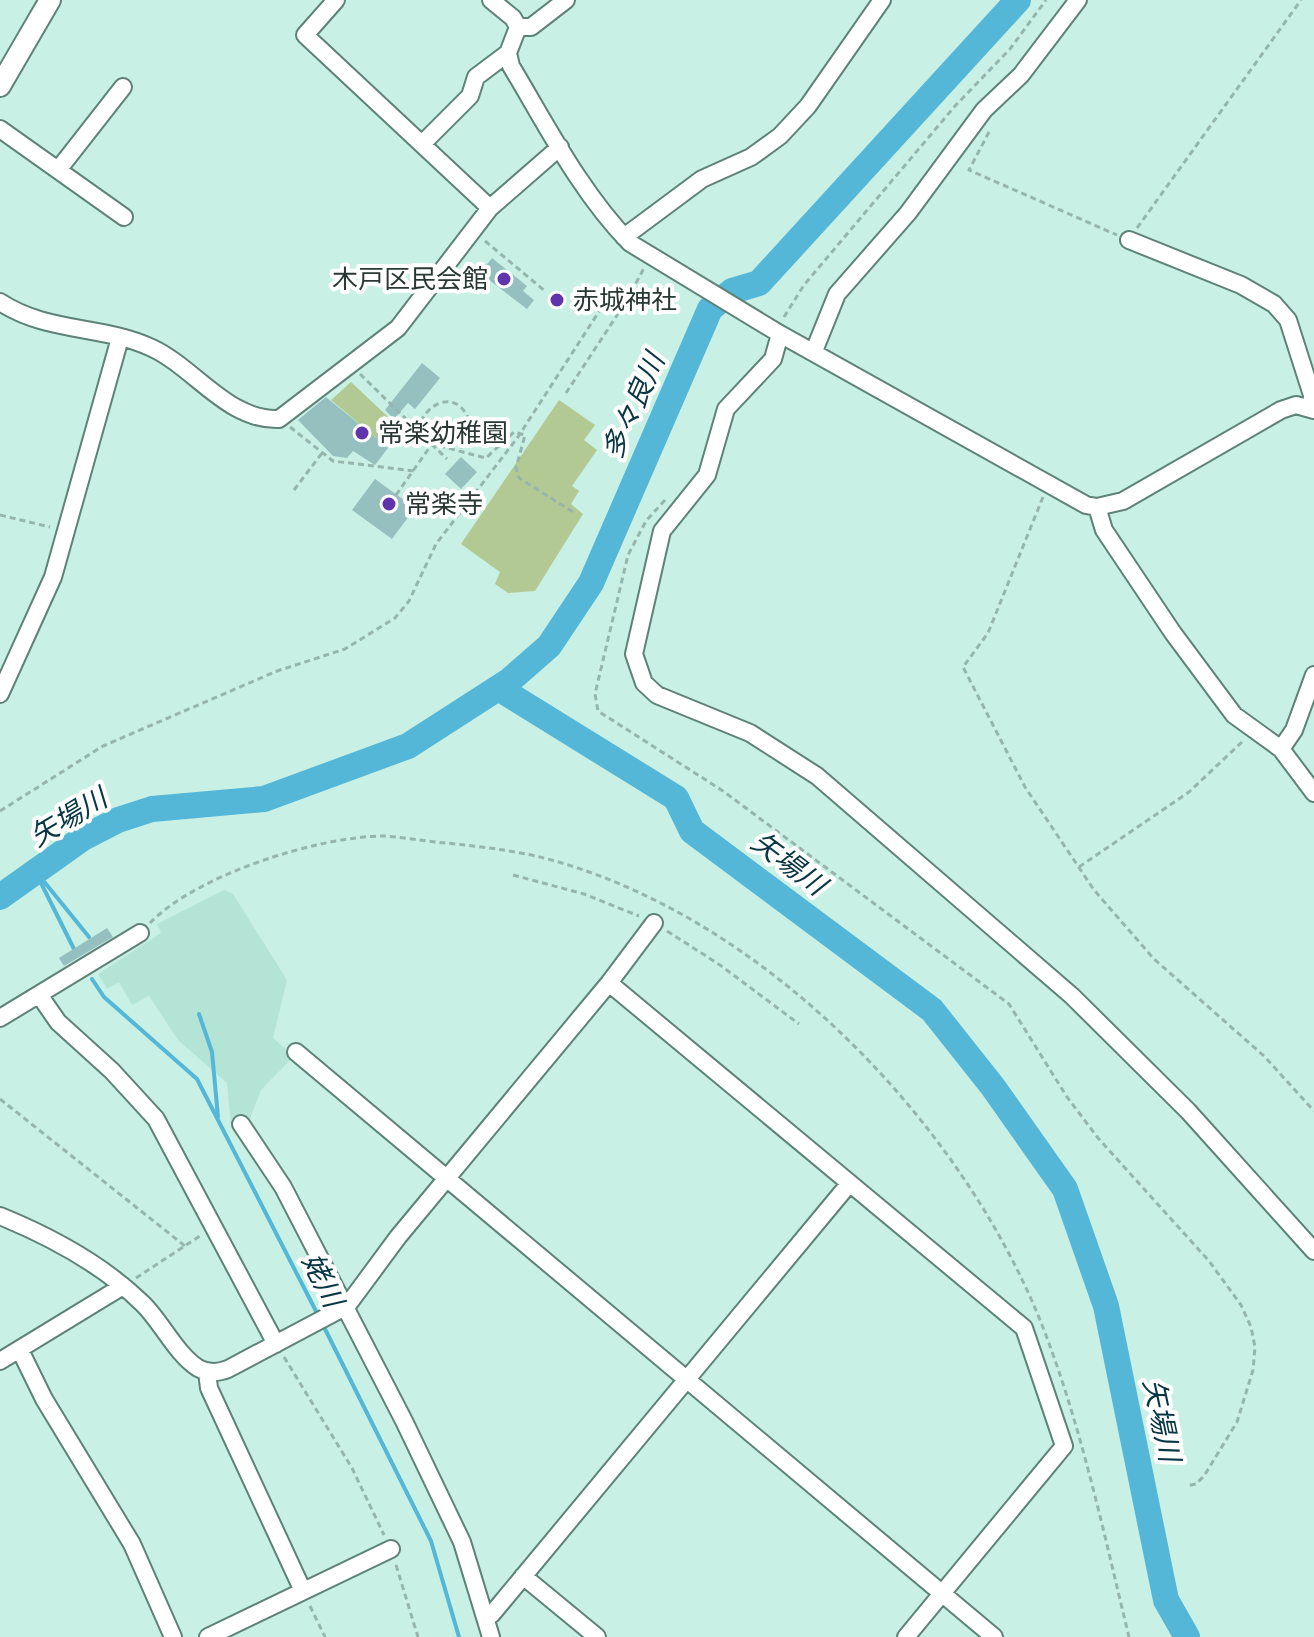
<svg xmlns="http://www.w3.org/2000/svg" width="1314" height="1637" font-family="'PT Sans','Noto Sans JP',sans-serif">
  <rect width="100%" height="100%" fill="#c8f0e4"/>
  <path fill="#b4e4d5" d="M224,890L233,894L287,980L273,1038L294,1056L261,1090L248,1124L231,1125L227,1083L178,1040L149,996L132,1005L119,982L107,989L98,974L161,933L157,924Z"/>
  <path fill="#b3c993" d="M351,382L402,430L394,440L381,432L376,438L331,400Z
    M559,400L595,425L584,440L597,450L572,486L579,491L571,504L583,514L535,591L508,593L495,584L500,572L461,544Z"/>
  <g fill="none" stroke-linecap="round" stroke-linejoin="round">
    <path stroke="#55b7d8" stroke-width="4" d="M35,871L74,949
      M42,879L89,937
      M92,979L104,997L197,1079L319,1317
      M199,1014L212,1052L218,1117
      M323,1325L431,1541L459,1637"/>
    <path stroke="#55b7d8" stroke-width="26" d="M500,689L676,798L692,831L932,1010L993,1087L1065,1189L1106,1306L1166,1600L1187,1637
      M0,897L83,838L118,820L152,809L264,799L408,746L509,681L549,646L591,583L710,309L732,291L759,283L1018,0"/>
  </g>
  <path fill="#96bfc0" d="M492,258L527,286L523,291L534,300L527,309L480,273Z
    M422,363L440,378L415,409L408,403L394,419L385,410Z
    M326,397L376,438L381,431L394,440L375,465L353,451L347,458L333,456L298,420Z
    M461,457L477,472L461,489L445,474Z
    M375,479L415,508L392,539L352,510Z
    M107,928L113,937L64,966L59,958Z"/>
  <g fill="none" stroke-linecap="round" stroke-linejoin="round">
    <g stroke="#5e8278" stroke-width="20">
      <path id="minor" d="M336,0L305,35L490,208
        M491,0L513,18L518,27L508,53L511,66C547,126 581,193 630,243L780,334L1086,505L1097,507L1123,501L1281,410L1296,405L1314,410
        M518,27H531L566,0
        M0,129L124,217
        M423,143L470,96L476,77L508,53
        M58,170L123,87
        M624,237L702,179L751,157L780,136L808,106L882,0
        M1129,240L1241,285L1274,304L1288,320L1312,395L1311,408
        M0,302C47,333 103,325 152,348C195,368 228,421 279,419L398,328L490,208L560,147
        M780,334L773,359L726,409L707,475L662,531L634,654L644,683L657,695L750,733L817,776L1072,996L1188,1111L1314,1251
        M814,351L837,294L908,213L984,110L1021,75L1078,0
        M1097,507L1104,530L1173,633L1234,715L1281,749L1314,793
        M0,694L53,577L120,338
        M1281,749L1294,730L1314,675
        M609,983L1024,1328L1064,1446L906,1637
        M40,996L58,1022L112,1071L156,1119L276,1344
        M0,1018L140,933
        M296,1052L994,1637
        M241,1124L283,1187L404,1421L462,1542L491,1637
        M0,1216C49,1236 103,1265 142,1303C161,1321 176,1354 198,1368C207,1373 218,1373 228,1369L347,1306L398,1237L609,983L654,923
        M20,1350L44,1399L132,1544L173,1637
        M0,1361L123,1286
        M207,1372L209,1388L303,1591
        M523,1576L597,1637
        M486,1617L492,1614L849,1184
        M208,1637L391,1549"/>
    </g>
    <g stroke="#5e8278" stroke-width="24">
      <path id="major" d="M0,86L50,0"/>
    </g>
    <path stroke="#96b6ad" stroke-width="3" stroke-dasharray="6 4" stroke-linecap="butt" d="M989,132L969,170L1117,235
      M1137,228L1301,0
      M485,241L545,291
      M784,317L804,285L955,106L1010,49L1046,0
      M360,374L447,459
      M566,393L627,300L644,268
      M290,427L333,461L414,471
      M417,431C426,399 460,388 471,425L459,451
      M294,490L322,453
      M396,495L432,444L486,458L514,432L525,435L516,468L519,478L573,512
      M1043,497L988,633L963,667L1025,787L1094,890L1154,959L1264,1056L1314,1111
      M665,500L646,521L628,555L595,694L598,711L723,791L1009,1004L1067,1097L1098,1138L1209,1261L1241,1305L1251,1327L1255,1347L1253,1370L1237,1422L1204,1476L1196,1484L1186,1486
      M0,515L50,527
      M0,811L103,746L277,671L345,649L395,618L409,601L436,544L518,437L600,310L627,300
      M1079,867L1189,792L1243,741
      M513,875L584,894L639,916
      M150,923C196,875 319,836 384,836C401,837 418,840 435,842C468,845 503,849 536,856C758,910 963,1121 1044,1330C1082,1429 1104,1534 1129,1637
      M667,931L720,965L799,1024
      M0,1099L185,1246
      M136,1278L200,1236
      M284,1357L352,1468L384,1535
      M396,1565L418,1637
      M310,1606L325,1637"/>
    <use href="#minor" stroke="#fff" stroke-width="16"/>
    <use href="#major" stroke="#fff" stroke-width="20"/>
  </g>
  <g fill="#6234ab" stroke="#fff" stroke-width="3">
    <circle cx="504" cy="279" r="8"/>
    <circle cx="557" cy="300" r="8"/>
    <circle cx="362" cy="433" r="8"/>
    <circle cx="389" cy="504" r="8"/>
  </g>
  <g text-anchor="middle" stroke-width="8" stroke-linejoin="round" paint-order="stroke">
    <g font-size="26" fill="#293834" stroke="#fff" text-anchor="start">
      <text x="488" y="288" text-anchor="end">木戸区民会館</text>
      <text x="573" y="309">赤城神社</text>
      <text x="378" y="442">常楽幼稚園</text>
      <text x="405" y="513">常楽寺</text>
    </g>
    <g font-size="28" font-style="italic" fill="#083644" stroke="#fff">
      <text transform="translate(633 406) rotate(-66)" y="10">多々良川</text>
      <text transform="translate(68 817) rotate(-31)" y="10">矢場川</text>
      <text transform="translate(789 863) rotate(37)" y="10">矢場川</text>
      <text transform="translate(323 1280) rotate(63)" y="10">姥川</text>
      <text transform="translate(1162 1420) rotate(78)" y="10">矢場川</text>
    </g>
  </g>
</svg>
